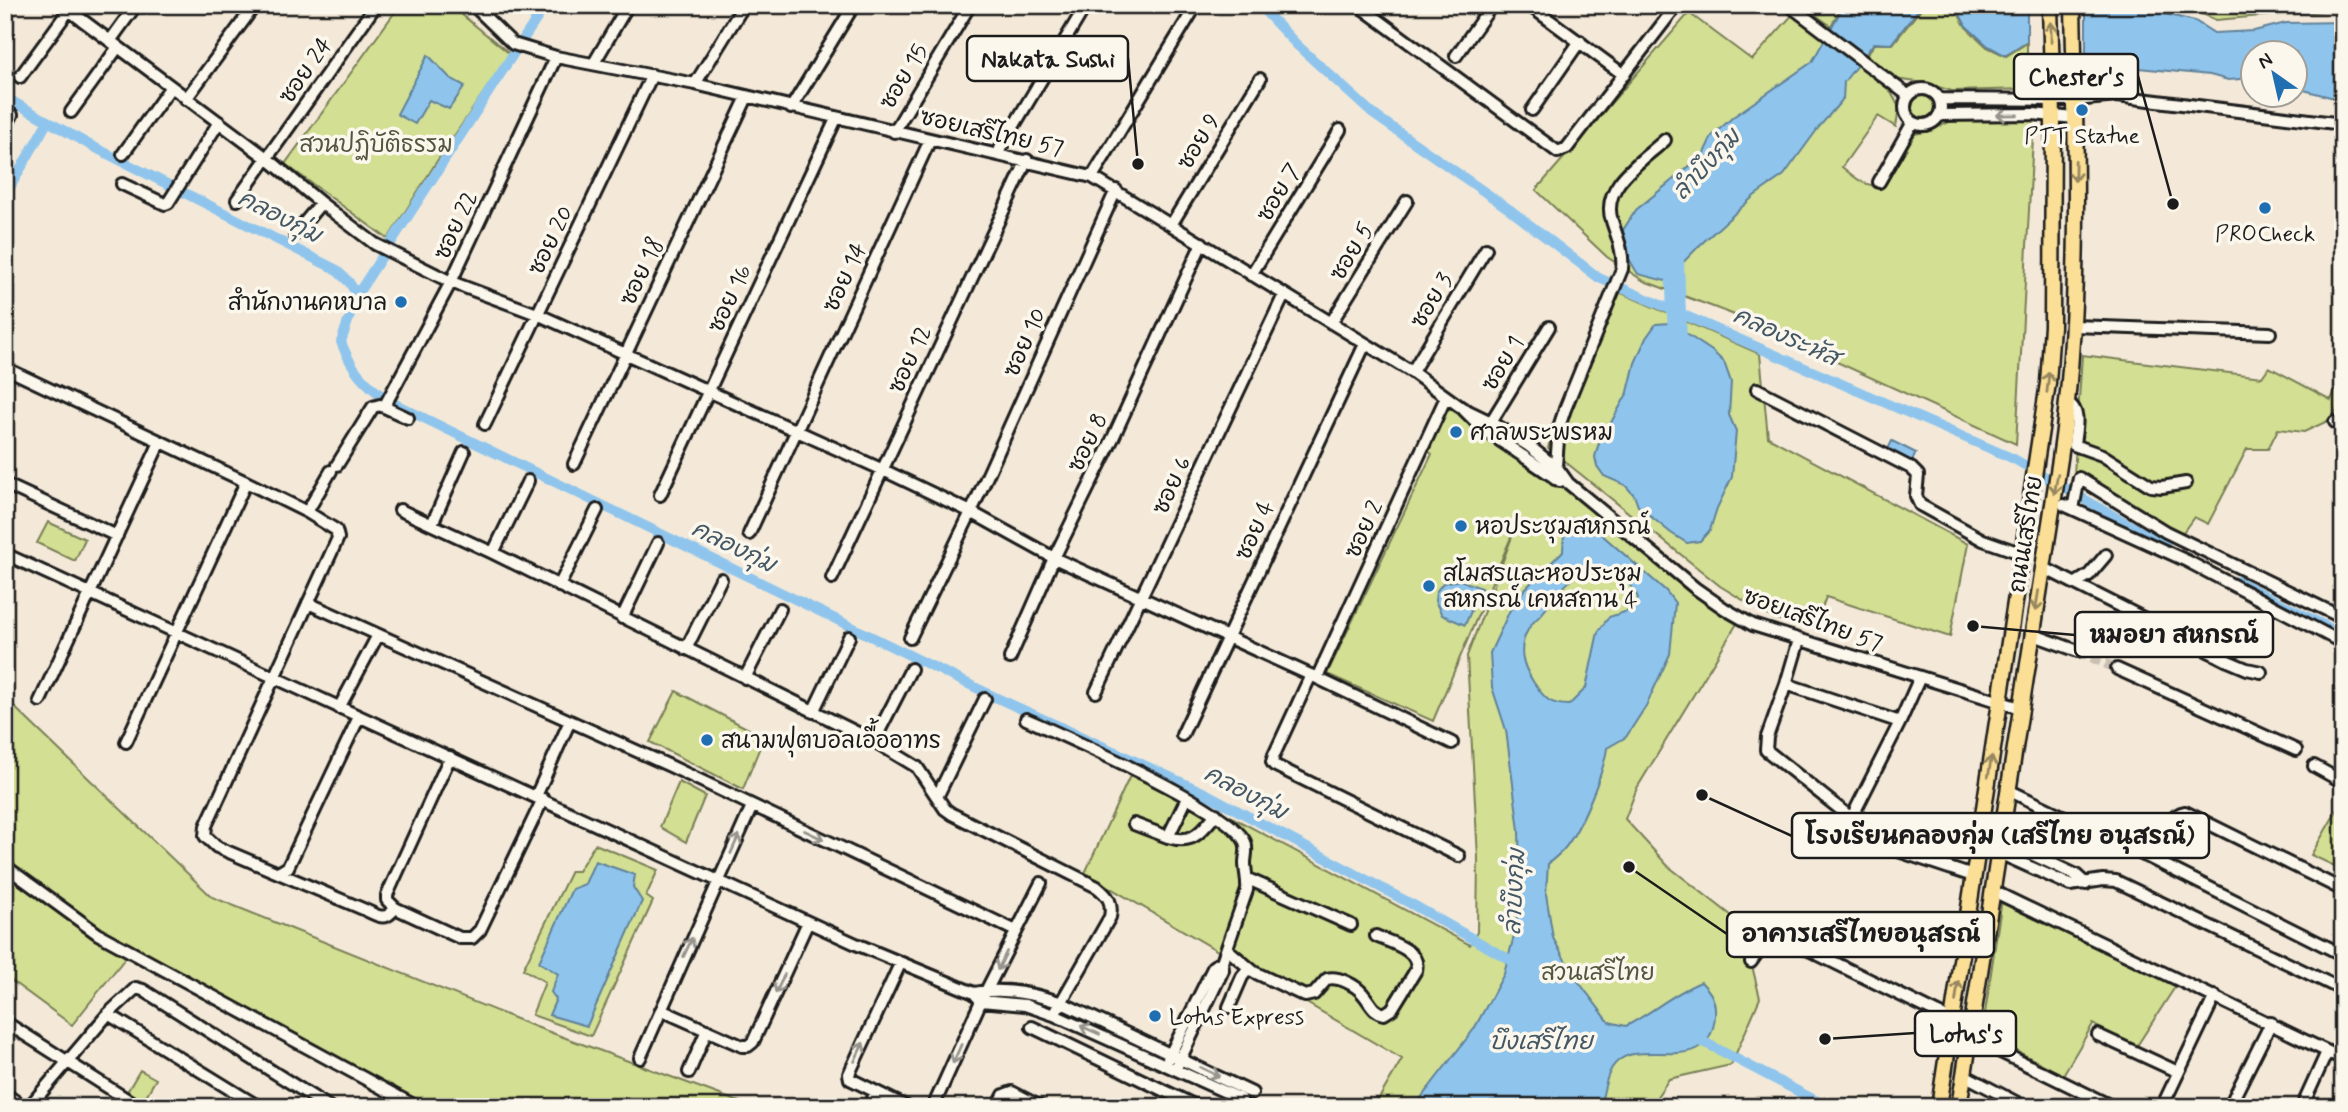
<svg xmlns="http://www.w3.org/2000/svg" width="2348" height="1112" font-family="Mynerve,'Playpen Sans Thai',sans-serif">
  <rect width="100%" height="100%" fill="#f4e9d8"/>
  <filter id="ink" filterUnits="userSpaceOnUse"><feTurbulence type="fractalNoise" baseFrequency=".0143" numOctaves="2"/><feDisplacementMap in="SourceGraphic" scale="14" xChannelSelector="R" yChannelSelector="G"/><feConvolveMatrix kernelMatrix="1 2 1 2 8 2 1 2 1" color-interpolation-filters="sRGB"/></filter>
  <g filter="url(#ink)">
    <path fill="#d3df92" stroke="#787e57" stroke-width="2" d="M400,5H450L510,54L437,161L388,239L285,164Z
      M1802,5H1842L1831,26Z
      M1924,5H1953L1966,27L1987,47L2006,56L2027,43V89L1952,91L1925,83L1894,79L1863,59L1875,44H1893Z
      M2182,5H2343V9L2216,20Z
      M1689,13L1752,60L1794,13L1888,87L1899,107L1896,127L1878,116L1842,167C1856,178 1866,189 1885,185L1915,134L1930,131L1951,121L2034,120L2016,444L1732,314L1644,281L1607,257L1536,190Z
      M1912 107a11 11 0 1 1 22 0a11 11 0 1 1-22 0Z
      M1608,287L1760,354L1768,437L1968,544L1950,637L1826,597L1816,624L1774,619L1720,586L1548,448L1557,418L1588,346Z
      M2082,355L2262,377L2269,367L2331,400L2343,373V397L2332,419L2304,432L2278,429L2268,449H2247L2208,524L2194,517L2181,535L2140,514L2074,474Z
      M1448,408L1508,442L1619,520L1741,617L1637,788L1625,819L1668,866L1764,941L1751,962L1760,998L1731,1065L1669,1079L1650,1107H1374L1402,1059L1085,873L1135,765L1470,945L1477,932L1478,858L1467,656L1518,521L1433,721L1327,674L1432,454L1428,451Z
      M48,522L85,539L75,561L37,543Z
      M676,691L764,737L743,789L650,742Z
      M5,698L212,897L536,1027L742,1103L739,1107H405L126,957L72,1025L5,976Z
      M679,782L705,796L686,842L660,827Z
      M2343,800V870L2311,855Z
      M595,844L658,870L646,896L653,901L591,1036L532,1015L545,982L523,969L571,871H578Z
      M2002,899L2177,984L2135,1049L2093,1024L2063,1075L1982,1033Z
      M140,1070L156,1079L143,1101L127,1092Z"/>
    <path fill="#8fc5ed" stroke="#618199" stroke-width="2" fill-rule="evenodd" d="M1844,5H1922L1891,44L1874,43L1844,82L1843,99L1819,127L1784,175L1754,196L1701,244L1665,281L1638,274L1626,254L1623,230L1636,210L1703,155L1712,136L1733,117L1812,62Z
      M1955,5H2027V41L2005,55L1987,45L1966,26Z
      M2086,5H2158L2165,14L2195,21L2214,33L2254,31L2286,23L2343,22V97L2334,98L2296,88V52H2254L2253,78L2228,80L2210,75L2118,66L2090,58L2086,53Z
      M428,55L450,78L465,86L449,109L429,100L415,124L397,114Z
      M1670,323L1712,351L1724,362L1731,382L1729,415L1736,431L1732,477L1717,508L1710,530L1700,541L1687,543L1671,533L1638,506L1634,495L1625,485L1604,476L1597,466L1595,457L1598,446L1628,392L1635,363L1646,338L1656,324Z
      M1892,441L1916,453L1911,463L1887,451Z
      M1574,518L1586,521L1666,591L1675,603L1670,654L1646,706L1626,737L1607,748C1604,772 1580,831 1564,849C1559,855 1553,859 1548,864L1546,894L1553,938L1572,973L1609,1022L1626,1026C1652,1013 1673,993 1701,982C1711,992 1716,1000 1715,1016C1710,1078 1645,1038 1618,1061C1606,1070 1604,1093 1600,1107H1414L1474,1029L1504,974L1515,932L1520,891L1519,830L1506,730L1492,687L1490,653L1510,610L1525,589L1563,551L1564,534L1567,522ZM1586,568C1606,568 1631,578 1638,598L1634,609L1609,617L1598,632L1586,688L1569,705C1550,705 1545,699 1534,683C1522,665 1517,648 1529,628C1533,621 1540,617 1544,611C1558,593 1566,582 1586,568Z
      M1460,580L1481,588L1465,625L1442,615L1435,601L1436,592L1443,583Z
      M595,861L635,875L633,887L642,901L587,1026L549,1015L556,999L551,992L558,974L539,962L572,889L585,884Z"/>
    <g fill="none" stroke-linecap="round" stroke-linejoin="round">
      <path stroke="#8fc5ed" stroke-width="10" d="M1259,5L1297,45L1373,114L1509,209L1599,278L2014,459L2166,546
        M524,38L546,5
        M5,97L88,144L335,269L349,282L357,295L341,342C352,370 363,382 387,400L997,698L1205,793L1415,906L1521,966
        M5,196L48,121
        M357,295L514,53
        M2237,581L2343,635
        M1692,1040L1704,1042L1828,1107"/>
      <path stroke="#8fc5ed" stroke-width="19" d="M1674,247L1678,354"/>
      <path stroke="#c9c0b2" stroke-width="10" stroke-dasharray="10 5" stroke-linecap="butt" d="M2078,651L2117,669"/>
      <g stroke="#1c1c1c" stroke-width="16">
        <path id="minor" d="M62,5L268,159L321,203L375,244L451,282L537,314L881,469L971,512L1054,558L1317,678L1452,743
          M473,5L513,44L556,57L695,84L1092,177L1412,372L1462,408L1491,422L1529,446L1558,469L1568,483L1695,588L1725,609L1753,625L2020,708
          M1358,5L1558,152L1567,148L1677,5
          M1529,5L1624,75
          M1789,5L1909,96
          M110,41L136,5
          M1456,56L1492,5
          M594,63L628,5
          M20,77L69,10
          M695,84L744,5
          M1905 107a18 18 0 1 1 36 0a18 18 0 1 1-36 0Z
          M186,99L255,5
          M1939,99L2075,100L2117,96L2343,124
          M791,108L854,5
          M1532,110L1580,41
          M71,112L118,47
          M1939,115L2033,114L2075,118
          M5,127L12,115
          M894,132L970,5
          M123,154L170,88
          M997,154L1086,5
          M1092,177L1195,7
          M1879,182L1913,122
          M122,184L165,204L168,203L219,122
          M237,200L376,5
          M1171,225L1260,79
          M295,234L321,203
          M1251,275L1340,130
          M1331,323L1407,201
          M2074,326L2270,333
          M5,368L246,482L307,512L336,530L338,538L206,826L205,836L217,847L363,909C377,915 385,923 395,908
          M1412,372L1486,249
          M1757,389L1911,468L1918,475L1916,496L1920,505L1983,540L2023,554
          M2068,403C2082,411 2075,431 2074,445L2102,455L2151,486L2162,487L2186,483
          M384,407L451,282L556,57
          M1464,410L1483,429L1560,481
          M1491,422L1549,327
          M2335,422L2343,426
          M485,424L652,75
          M574,464L747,97
          M337,465L373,407L380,405L408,418
          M1555,479L1559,427L1565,409L1622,269C1624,252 1617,237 1612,221C1600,186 1642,161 1665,140
          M5,484L117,536
          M660,495L836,119
          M2064,505L2187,561L2343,643
          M2073,509L2079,478L2166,532L2343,618
          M400,510L493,553L874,741L917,767L945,809L952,814L1097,887C1108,896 1113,902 1110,917L1054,1015
          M307,512L331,471
          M432,524L464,452
          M749,534L930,140
          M493,553L528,481
          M5,554L856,944L974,993L981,1001L1025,1005L1054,1015L1241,1099
          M2042,567L2228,661L2247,669L2261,672
          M832,578L1027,160
          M2076,583L2089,575L2106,555
          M559,586L597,510
          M308,603L670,766L1016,931
          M622,618L658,543
          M2031,634L2078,651
          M910,638L971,512L1116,190
          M1799,640L1786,684L1767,737L1766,750L1885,845L1901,852L1973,876
          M686,649L721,579
          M1010,658L1054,558L1113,438L1202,243
          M2117,669L2296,750
          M1311,675L1274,755L1272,762L1274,765L1459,856
          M745,678L780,609
          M1317,678L1446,397
          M1786,684L1900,722
          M1096,692L1284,295
          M40,701L160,442
          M339,708L378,635
          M813,712L849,637
          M1026,719C1066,737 1230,808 1245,842C1248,849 1245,856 1245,863C1245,872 1248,880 1247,890L1222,962L1223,970L1176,1068
          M1182,735L1365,344
          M874,741L911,669
          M126,742L246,482
          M450,757L387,895V900L395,908L460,938H472L480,930L543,799
          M2314,766L2343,782
          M2008,790L2150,858L2343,955
          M536,796L570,721
          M937,797L985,699
          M1851,819L1900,722L1920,677
          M1134,824L1168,837L1187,798
          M1168,837C1193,845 1201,832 1216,814
          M2000,839L2076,875L2086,884
          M1999,853L2070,885L2103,880L2116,881L2343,990
          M2150,858C2158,844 2168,814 2185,812L2343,890
          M5,866L98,934L417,1107
          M280,872L288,867L359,717
          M1248,879L1351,925
          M1993,891L2343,1059
          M1758,925L1953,1021
          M1227,949L1254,972L1305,996L1314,994L1327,979C1338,976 1356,985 1363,994C1371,1003 1372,1011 1384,1014L1392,1009L1416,970C1421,950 1391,943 1376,936
          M1751,962L1771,933
          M900,964L849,1074L850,1079L907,1107
          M974,993C1004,987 1033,993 1062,1003L1252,1093
          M1229,1007L1242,977L1249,968
          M661,1010L742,1046H748L753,1042L808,922
          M108,1014L259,1107
          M5,1022L139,1107
          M1032,1027L1198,1107
          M2098,1035L2178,1072
          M1970,1037L2113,1107
          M640,1058L752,806
          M1168,1059L1214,966L1222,962
          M689,1072L707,1030
          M1964,1075L2025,1107
          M5,1094L24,1107
          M29,1107L108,1014L136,988L143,990L329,1107
          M869,1107L876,1092
          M933,1107L981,1001L1041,883
          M998,1107L1004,1095L1012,1092L1041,1107
          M2162,1107L2215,996
          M2229,1107L2271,1023
          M2302,1107L2327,1052"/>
      </g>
      <g stroke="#1c1c1c" stroke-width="19">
        <path id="major" d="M1939,1107L2048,383L2052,326L2053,116L2050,5
          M1959,1107L2060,459C2082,309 2076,156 2073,5"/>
      </g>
      <use href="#minor" stroke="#fbf7ec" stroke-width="10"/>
      <use href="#major" stroke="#fbdf96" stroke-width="14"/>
    </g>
    <defs><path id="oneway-shaft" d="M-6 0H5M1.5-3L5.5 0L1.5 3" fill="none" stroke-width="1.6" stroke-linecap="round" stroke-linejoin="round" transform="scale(1.75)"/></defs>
    <g stroke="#97875f">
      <use href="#oneway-shaft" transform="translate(2051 32) rotate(-91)"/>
      <use href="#oneway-shaft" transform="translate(2075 171) rotate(91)"/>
      <use href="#oneway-shaft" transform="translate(2048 382) rotate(-84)"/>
      <use href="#oneway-shaft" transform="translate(2056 484) rotate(100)"/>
      <use href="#oneway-shaft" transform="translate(2037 601) rotate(99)"/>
      <use href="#oneway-shaft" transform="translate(1990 766) rotate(-81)"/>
      <use href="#oneway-shaft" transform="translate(1957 991) rotate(-82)"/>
    </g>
    <g stroke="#97948e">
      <use href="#oneway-shaft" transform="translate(2007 115) rotate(179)"/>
      <use href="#oneway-shaft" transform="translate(814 835) rotate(25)"/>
      <use href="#oneway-shaft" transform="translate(735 844) rotate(-66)"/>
      <use href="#oneway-shaft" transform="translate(688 947) rotate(-65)"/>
      <use href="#oneway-shaft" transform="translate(1002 961) rotate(116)"/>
      <use href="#oneway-shaft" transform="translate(780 984) rotate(115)"/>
      <use href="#oneway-shaft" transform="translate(1090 1030) rotate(-156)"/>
      <use href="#oneway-shaft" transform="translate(859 1052) rotate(-65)"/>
      <use href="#oneway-shaft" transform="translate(957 1054) rotate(114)"/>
      <use href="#oneway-shaft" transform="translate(1210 1072) rotate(26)"/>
    </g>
  </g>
  <g fill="#1f6fb2" stroke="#fbf7ec" stroke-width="2.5">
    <circle cx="2082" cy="110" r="7"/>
    <circle cx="2265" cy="208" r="7"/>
    <circle cx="401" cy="302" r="7"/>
    <circle cx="1456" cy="432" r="7"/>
    <circle cx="1461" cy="526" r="7"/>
    <circle cx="1429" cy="586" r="7"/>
    <circle cx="707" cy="740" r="7"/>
    <circle cx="1155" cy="1016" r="7"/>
  </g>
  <g text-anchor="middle" stroke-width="7" stroke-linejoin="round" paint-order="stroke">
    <g font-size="23" fill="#1c1c1c" stroke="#fbf7ec">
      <text transform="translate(305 70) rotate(-55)" y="8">ซอย 24</text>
      <text transform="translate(903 76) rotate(-59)" y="8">ซอย 15</text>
      <text transform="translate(992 132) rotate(13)" y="8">ซอยเสรีไทย 57</text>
      <text transform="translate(1198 141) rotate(-59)" y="8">ซอย 9</text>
      <text transform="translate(1278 192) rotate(-59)" y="8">ซอย 7</text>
      <text transform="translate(455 225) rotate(-65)" y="8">ซอย 22</text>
      <text transform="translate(550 240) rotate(-64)" y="8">ซอย 20</text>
      <text transform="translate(1351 251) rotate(-59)" y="8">ซอย 5</text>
      <text transform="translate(641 271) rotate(-65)" y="8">ซอย 18</text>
      <text transform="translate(844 277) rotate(-65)" y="8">ซอย 14</text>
      <text transform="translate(729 298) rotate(-65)" y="8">ซอย 16</text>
      <text transform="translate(1431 300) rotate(-59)" y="8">ซอย 3</text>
      <text transform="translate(1024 342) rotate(-66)" y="8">ซอย 10</text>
      <text transform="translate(909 359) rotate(-65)" y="8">ซอย 12</text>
      <text transform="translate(1502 363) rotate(-59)" y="8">ซอย 1</text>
      <text transform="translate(1087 442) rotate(-64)" y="8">ซอย 8</text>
      <text transform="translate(1171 485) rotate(-65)" y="8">ซอย 6</text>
      <text transform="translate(1363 529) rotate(-65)" y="8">ซอย 2</text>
      <text transform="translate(1254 530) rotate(-65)" y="8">ซอย 4</text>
      <text transform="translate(2025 534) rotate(-81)" y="8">ถนนเสรีไทย</text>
      <text transform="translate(1813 619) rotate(20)" y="8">ซอยเสรีไทย 57</text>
    </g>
    <g font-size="23" fill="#1c1c1c" stroke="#fbf7ec" text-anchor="start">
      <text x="2082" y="143" text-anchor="middle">PTT Statue</text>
      <text x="2265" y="241" text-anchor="middle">PROCheck</text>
      <text x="387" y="310" text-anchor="end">สำนักงานคหบาล</text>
      <text x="1470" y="440">ศาลพระพรหม</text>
      <text x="1475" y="534">หอประชุมสหกรณ์</text>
      <text x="1443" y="581">สโมสรและหอประชุม<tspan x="1443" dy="26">สหกรณ์ เคหสถาน 4</tspan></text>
      <text x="721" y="748">สนามฟุตบอลเอื้ออาทร</text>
      <text x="1169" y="1024">Lotus Express</text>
    </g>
    <g font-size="23" fill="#53563f" stroke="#fbf7ec">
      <text x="376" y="152">สวนปฏิบัติธรรม</text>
      <text x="1598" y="980">สวนเสรีไทย</text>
    </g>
    <g font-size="24" font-style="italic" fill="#445765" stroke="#fbf7ec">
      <text transform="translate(1706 164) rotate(-47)" y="8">ลำบึงกุ่ม</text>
      <text transform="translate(280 216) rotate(27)" y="8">คลองกุ่ม</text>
      <text transform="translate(1786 336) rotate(24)" y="8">คลองระหัส</text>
      <text transform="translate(734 546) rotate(26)" y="8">คลองกุ่ม</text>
      <text transform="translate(1246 792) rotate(28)" y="8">คลองกุ่ม</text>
      <text transform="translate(1514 892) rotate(-87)" y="8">ลำบึงกุ่ม</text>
      <text x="1541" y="1049">บึงเสรีไทย</text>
    </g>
  </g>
  <path fill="none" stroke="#1c1c1c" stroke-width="2.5" d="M1138 164L1128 58M2173 204L2138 76M1973 626L2075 635M1702 795L1792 836M1629 867L1727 934M1825 1039L1915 1033"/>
  <g fill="#1c1c1c" stroke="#fbf7ec" stroke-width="2.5">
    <circle cx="1138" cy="164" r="7"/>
    <circle cx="2173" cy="204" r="7"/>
    <circle cx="1973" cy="626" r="7"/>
    <circle cx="1702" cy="795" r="7"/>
    <circle cx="1629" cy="867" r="7"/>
    <circle cx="1825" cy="1039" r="7"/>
  </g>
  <g fill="#fbf7ec" stroke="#1c1c1c" stroke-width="2.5">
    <rect x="967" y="36" width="161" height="45" rx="7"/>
    <rect x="2014" y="54" width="124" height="45" rx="7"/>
    <rect x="2075" y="612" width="198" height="45" rx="7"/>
    <rect x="1792" y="813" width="417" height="45" rx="7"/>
    <rect x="1727" y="912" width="267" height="45" rx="7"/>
    <rect x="1915" y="1011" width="101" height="45" rx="7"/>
  </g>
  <g font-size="24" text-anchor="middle" font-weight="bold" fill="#1c1c1c">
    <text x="1048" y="67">Nakata Sushi</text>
    <text x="2076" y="85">Chester's</text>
    <text x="2174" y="643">หมอยา สหกรณ์</text>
    <text x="2000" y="844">โรงเรียนคลองกุ่ม (เสรีไทย อนุสรณ์)</text>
    <text x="1861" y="942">อาคารเสรีไทยอนุสรณ์</text>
    <text x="1966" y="1042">Lotus's</text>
  </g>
  <rect width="2348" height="1112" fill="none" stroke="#fbf7ec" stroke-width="28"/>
  <rect x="14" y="14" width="2320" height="1084" fill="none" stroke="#1c1c1c" stroke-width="2.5" filter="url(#ink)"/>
  <g transform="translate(2274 74) rotate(326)"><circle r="33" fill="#fbf7ec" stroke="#a29f99" stroke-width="2"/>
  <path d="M0-5L12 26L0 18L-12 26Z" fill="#1f6fb2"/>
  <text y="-10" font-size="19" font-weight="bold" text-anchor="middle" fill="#1c1c1c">N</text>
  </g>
</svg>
